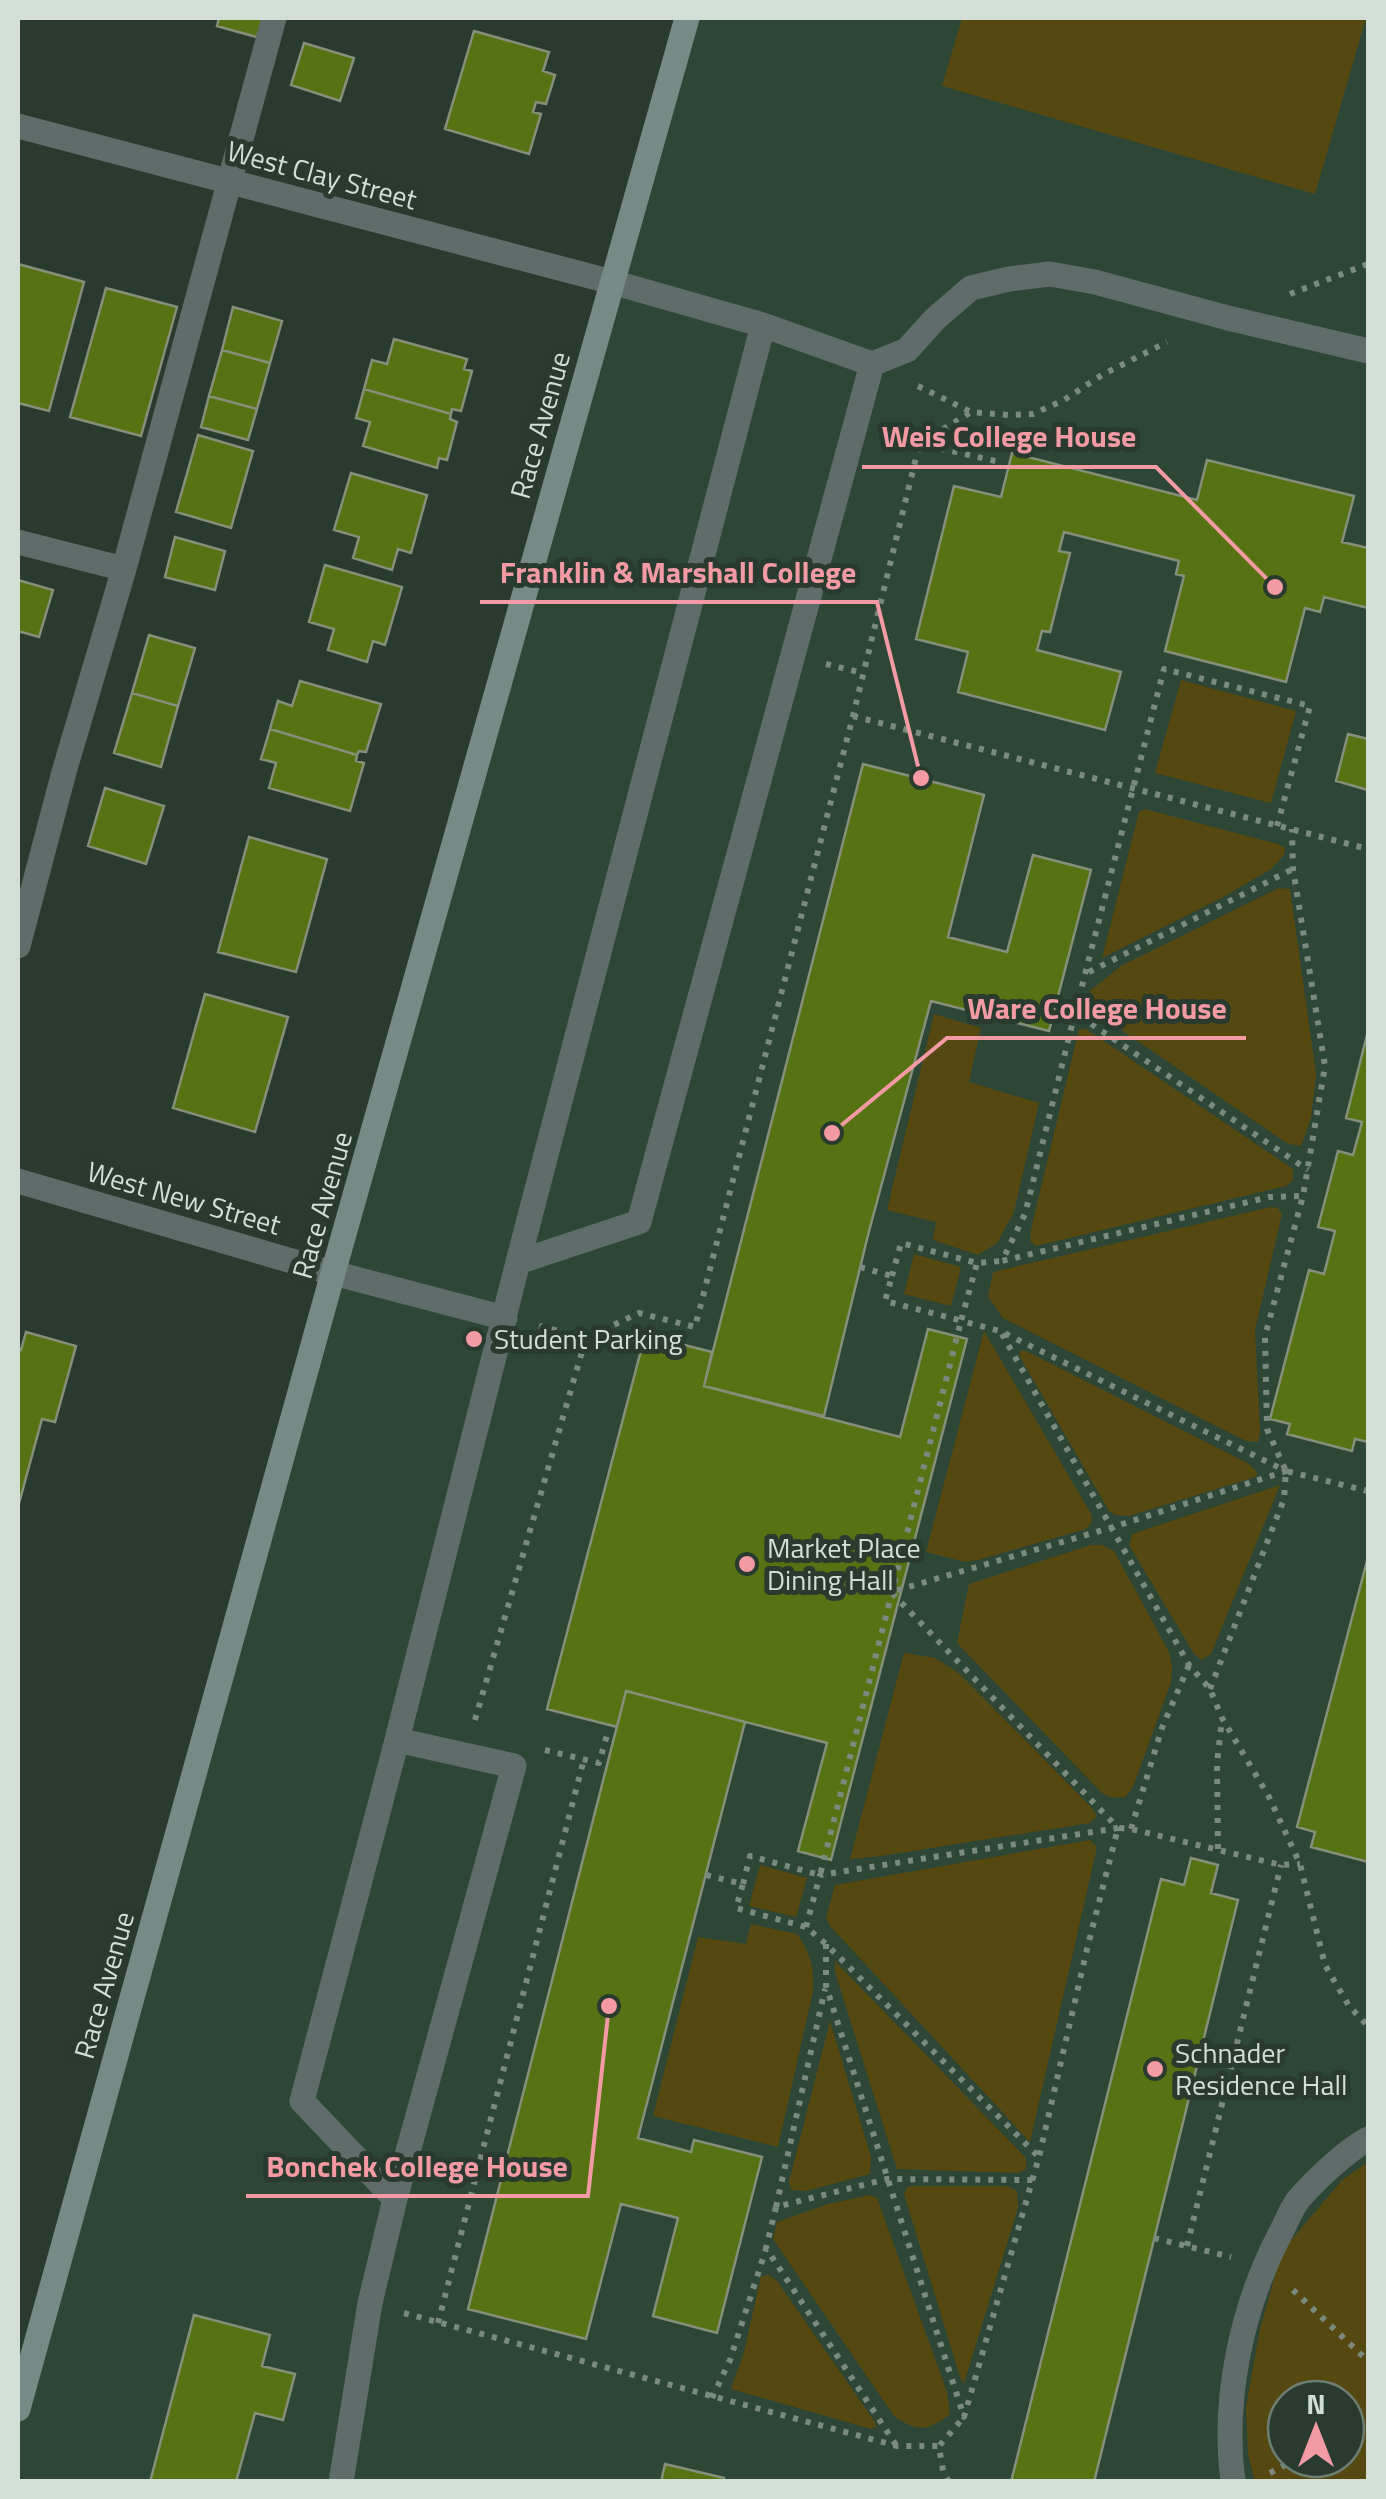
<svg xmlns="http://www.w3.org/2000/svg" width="1386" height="2499" font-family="'Titillium Web',sans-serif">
  <rect width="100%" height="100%" fill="#283b2e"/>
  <path fill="#2d4635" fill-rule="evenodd" d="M687,18H1368V2481L18,2482V2409ZM1286,2399H1346V2459H1286Z"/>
  <path fill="#554911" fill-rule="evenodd" d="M962,18H1366L1315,194L942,86Z
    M1181,680L1296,711L1271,803L1155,773Z
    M1145,809L1278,844L1285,848L1284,855L1271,869L1225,896L1102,958L1139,812Z
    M1279,888L1290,889L1316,1074L1311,1118L1301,1146L1288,1144L1088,1007L1090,991L1121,966Z
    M934,1014L981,1028L969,1082L1039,1103L1014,1212L997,1243L978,1255L933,1240L936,1222L887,1210Z
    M1079,1029H1086L1293,1169V1180L1286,1186L1036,1246L1030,1241L1031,1229Z
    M1271,1207L1278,1208L1282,1214L1255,1330L1260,1432L1258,1442L1246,1441L1003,1318L988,1297L993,1272Z
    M914,1254L961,1267L951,1306L904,1294Z
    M984,1331L1091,1514L1092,1522L1086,1529L978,1560L965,1562L926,1552Z
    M1021,1350L1026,1351L1249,1464L1258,1473L1255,1477L1129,1516L1116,1515L1109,1511L1019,1355Z
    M1280,1485L1211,1654L1201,1660L1193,1652L1129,1545L1132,1534Z
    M1091,1545H1102L1114,1551L1169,1652L1172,1667L1171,1682L1133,1787L1125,1797L1113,1798L1102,1793L957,1643L969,1584Z
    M904,1653L935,1658L960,1674L1091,1807L1097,1816L1090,1823L881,1856L850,1859Z
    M1090,1840L1097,1847L1095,1856L1030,2142L830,1926L826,1918L835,1885Z
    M760,1865L807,1878L796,1917L749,1906Z
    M751,1924L797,1934C811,1952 814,1969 813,1991L778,2147L653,2116L698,1937L746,1944Z
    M835,1961L1026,2158V2169L1018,2173L897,2169L835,1972Z
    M830,2021L871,2157L870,2174L806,2191L791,2190L789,2182Z
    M1368,2162V2481L1255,2482L1248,2454L1246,2407L1260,2329L1282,2251L1342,2180ZM1286,2399H1346V2459H1286Z
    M908,2186H1007L1017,2191L1018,2208L964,2383L961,2380L904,2194Z
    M870,2195L877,2198L947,2392L950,2414C928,2432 917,2432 894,2416L773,2239L777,2222L828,2204Z
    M769,2275L777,2281L875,2422L876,2427L871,2429L731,2389L744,2352L761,2276Z"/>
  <path fill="#567313" stroke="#868f79" stroke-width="2.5" d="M219,18H266L260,38L217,26Z
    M474,31L549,52L543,71L555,75L546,104L536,102L533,112L541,114L529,154L445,129Z
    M304,43L354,58L340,101L291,85Z
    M18,264L84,282L49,411L18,403Z
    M106,288L177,307L141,436L70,417Z
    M233,307L282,321L270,363L222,350Z
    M394,339L467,359L464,369L472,371L461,411L452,409L451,414L364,389L372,360L387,364Z
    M222,350L270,363L257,409L209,396Z
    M364,389L451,414L450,419L457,422L447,460L439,458L437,468L363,446L370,422L356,418Z
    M209,396L257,409L248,440L201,427Z
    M198,435L253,451L231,528L176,512Z
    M1012,453L1197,500L1207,460L1354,496L1342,542L1368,548V608L1324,597L1320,612L1305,608L1286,682L1165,651L1184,576L1176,574L1179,561L1064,532L1059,551L1070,553L1050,632L1042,631L1037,650L1121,672L1105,730L958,692L968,652L916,639L954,486L1001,497Z
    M351,473L427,495L411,553L398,549L392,570L353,558L359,537L334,530Z
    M175,537L225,551L215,590L165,577Z
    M325,565L402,587L385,645L373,641L367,662L328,650L334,629L309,622Z
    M18,580L53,590L39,637L18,631Z
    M149,635L195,648L178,706L132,693Z
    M300,681L381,704L366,752L359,751L357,755L270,729L278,701L292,706Z
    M132,693L178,706L161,767L114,753Z
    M270,729L357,755L356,761L364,763L350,811L269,788L276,763L261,759Z
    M1348,734L1368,739V790L1336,781Z
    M863,764L984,795L948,937L1007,952L1033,855L1091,870L1049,1031L931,1001L868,1235L824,1416L704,1386Z
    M105,788L164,806L146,864L88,846Z
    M249,837L327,859L296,972L218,952Z
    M205,994L288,1017L255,1132L173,1108Z
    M1368,1031V1442L1355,1439L1352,1451L1287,1434L1290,1424L1270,1419L1309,1270L1324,1274L1335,1231L1318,1227L1338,1151L1353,1155L1362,1122L1346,1118Z
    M928,1329L967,1339L831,1860L798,1851L827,1743L626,1691L617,1727L547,1709L645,1335L712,1352L704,1386L900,1437Z
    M26,1332L76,1346L55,1422L42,1419L18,1507V1349L21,1350Z
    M1368,1557V1862L1311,1847L1315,1832L1297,1827Z
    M626,1691L745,1722L638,2138L691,2152L694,2140L762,2157L717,2333L653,2316L678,2218L621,2204L586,2339L468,2309Z
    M1191,1858L1218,1865L1211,1893L1238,1900L1094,2482H1011L1161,1879L1184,1885Z
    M194,2315L270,2335L262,2366L295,2374L283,2420L255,2413L236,2482H150Z
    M665,2464L724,2478L723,2482H661Z"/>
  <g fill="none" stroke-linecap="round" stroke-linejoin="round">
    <path stroke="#7b8a7f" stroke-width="6" stroke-dasharray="5 8" stroke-linecap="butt" d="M1290,294L1368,264
      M918,386L971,412L1008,415L1033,414L1064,400L1102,375L1167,342
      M889,437L1000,462
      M921,443L971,412
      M826,664L863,673
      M853,716L1368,849
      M1277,826L1310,706L1164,669L1075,1013L1308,1170
      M1089,972L1293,869
      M1075,1013L1025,1214L1002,1261L1269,1197L1303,1196
      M860,1267L892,1276L885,1301L963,1321
      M892,1276L901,1243L977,1263L1002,1261
      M539,1326L586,1338
      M1002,1334L1189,1665L1210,1689L1222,1718L1269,1797L1300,1864L1325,1965L1349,2006L1368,2026
      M1285,1469L1267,1429L1265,1336L1303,1196L1325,1066L1293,869L1292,829
      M1210,1689L1284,1499L1286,1471L1368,1491
      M475,1720L586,1338L639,1313L695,1327L853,716L924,425
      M545,1750L599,1763L607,1735
      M1131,1829L1162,1728L1189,1665
      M1218,1849L1217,1763L1222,1719
      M706,1875L743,1884L736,1908L806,1927L826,1944L1039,2157
      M743,1884L750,1856L820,1875L961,1321
      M806,1927L820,1875L1118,1828L891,1592L1110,1528L1286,1471L1000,1331L961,1321L977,1263
      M826,1944V1986L964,2417L1039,2157L1087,1949L1118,1828L1131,1829L1281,1865L1300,1864
      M776,2207L825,1989
      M1154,2238L1231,2257
      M1187,2246L1281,1865
      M1293,2290L1368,2361
      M404,2313L897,2446H939
      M438,2323L584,1759
      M712,2398L730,2360L766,2249
      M1346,2431L1368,2418
      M896,2445L766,2248L776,2207L887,2179L1033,2180
      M1270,2473L1296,2459
      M949,2482L943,2471L939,2446L964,2417"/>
    <path stroke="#606c6a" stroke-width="25" d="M612,282L763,325L872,364L907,350L935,319L971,288L1009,279L1050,274L1095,282L1228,318L1368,351
      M18,542L124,569
      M18,946L64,772L124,569L274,18
      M518,1262L763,325
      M333,1273L505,1318
      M395,2199L514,1766L397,1740
      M341,2482L370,2303L395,2199L302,2101L397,1740L518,1262L639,1222L872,364
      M1233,2482C1222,2399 1242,2307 1280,2234C1286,2223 1291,2209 1298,2200C1315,2180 1346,2151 1368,2139"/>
    <path stroke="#606c6a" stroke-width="25" d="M18,126L612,282
      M18,1181L333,1273"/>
    <path stroke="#778a86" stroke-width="25" d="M18,2409L333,1273L687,18"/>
  </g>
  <g fill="#f49aa4" stroke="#283b2e" stroke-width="4">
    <circle cx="474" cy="1339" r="10"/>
    <circle cx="747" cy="1564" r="10"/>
    <circle cx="1155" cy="2069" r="10"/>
  </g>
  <g text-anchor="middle" stroke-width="10" stroke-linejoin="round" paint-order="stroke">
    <g font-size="28" fill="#d3dfd6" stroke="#283b2e">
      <text transform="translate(322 175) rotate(15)" y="10">West Clay Street</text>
      <text transform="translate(540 425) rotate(-74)" y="10">Race Avenue</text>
      <text transform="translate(184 1198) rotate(16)" y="10">West New Street</text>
      <text transform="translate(322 1205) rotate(-74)" y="10">Race Avenue</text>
      <text transform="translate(104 1985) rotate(-74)" y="10">Race Avenue</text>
    </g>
    <g font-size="28" fill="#d3dfd6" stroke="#283b2e" text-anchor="start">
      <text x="494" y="1349">Student Parking</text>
      <text x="767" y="1558">Market Place<tspan x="767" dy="32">Dining Hall</tspan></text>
      <text x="1175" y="2063">Schnader<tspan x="1175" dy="32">Residence Hall</tspan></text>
    </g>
  </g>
  <path fill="none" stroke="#f49aa4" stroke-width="4" d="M1275 587L1156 467H862M921 778L877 602H480M832 1133L947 1038H1246M609 2006L588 2196H246"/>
  <g fill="#f49aa4" stroke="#283b2e" stroke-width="4">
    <circle cx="1275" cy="587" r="10"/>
    <circle cx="921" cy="778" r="10"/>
    <circle cx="832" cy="1133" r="10"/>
    <circle cx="609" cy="2006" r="10"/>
  </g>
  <g font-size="30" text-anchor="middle" font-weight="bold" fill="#f49aa4" stroke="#283b2e" stroke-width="10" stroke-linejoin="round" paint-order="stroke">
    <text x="1009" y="447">Weis College House</text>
    <text x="678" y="583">Franklin &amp; Marshall College</text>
    <text x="1097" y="1019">Ware College House</text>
    <text x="417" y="2177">Bonchek College House</text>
  </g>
  <rect width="1386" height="2499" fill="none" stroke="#d3dfd6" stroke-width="40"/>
  <g transform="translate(1316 2429)"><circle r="48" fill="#283b2e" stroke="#6c7d71" stroke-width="2.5"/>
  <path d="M0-8L18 38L0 25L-18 38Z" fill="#f49aa4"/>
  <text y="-15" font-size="28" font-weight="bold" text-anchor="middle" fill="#d3dfd6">N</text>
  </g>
</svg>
